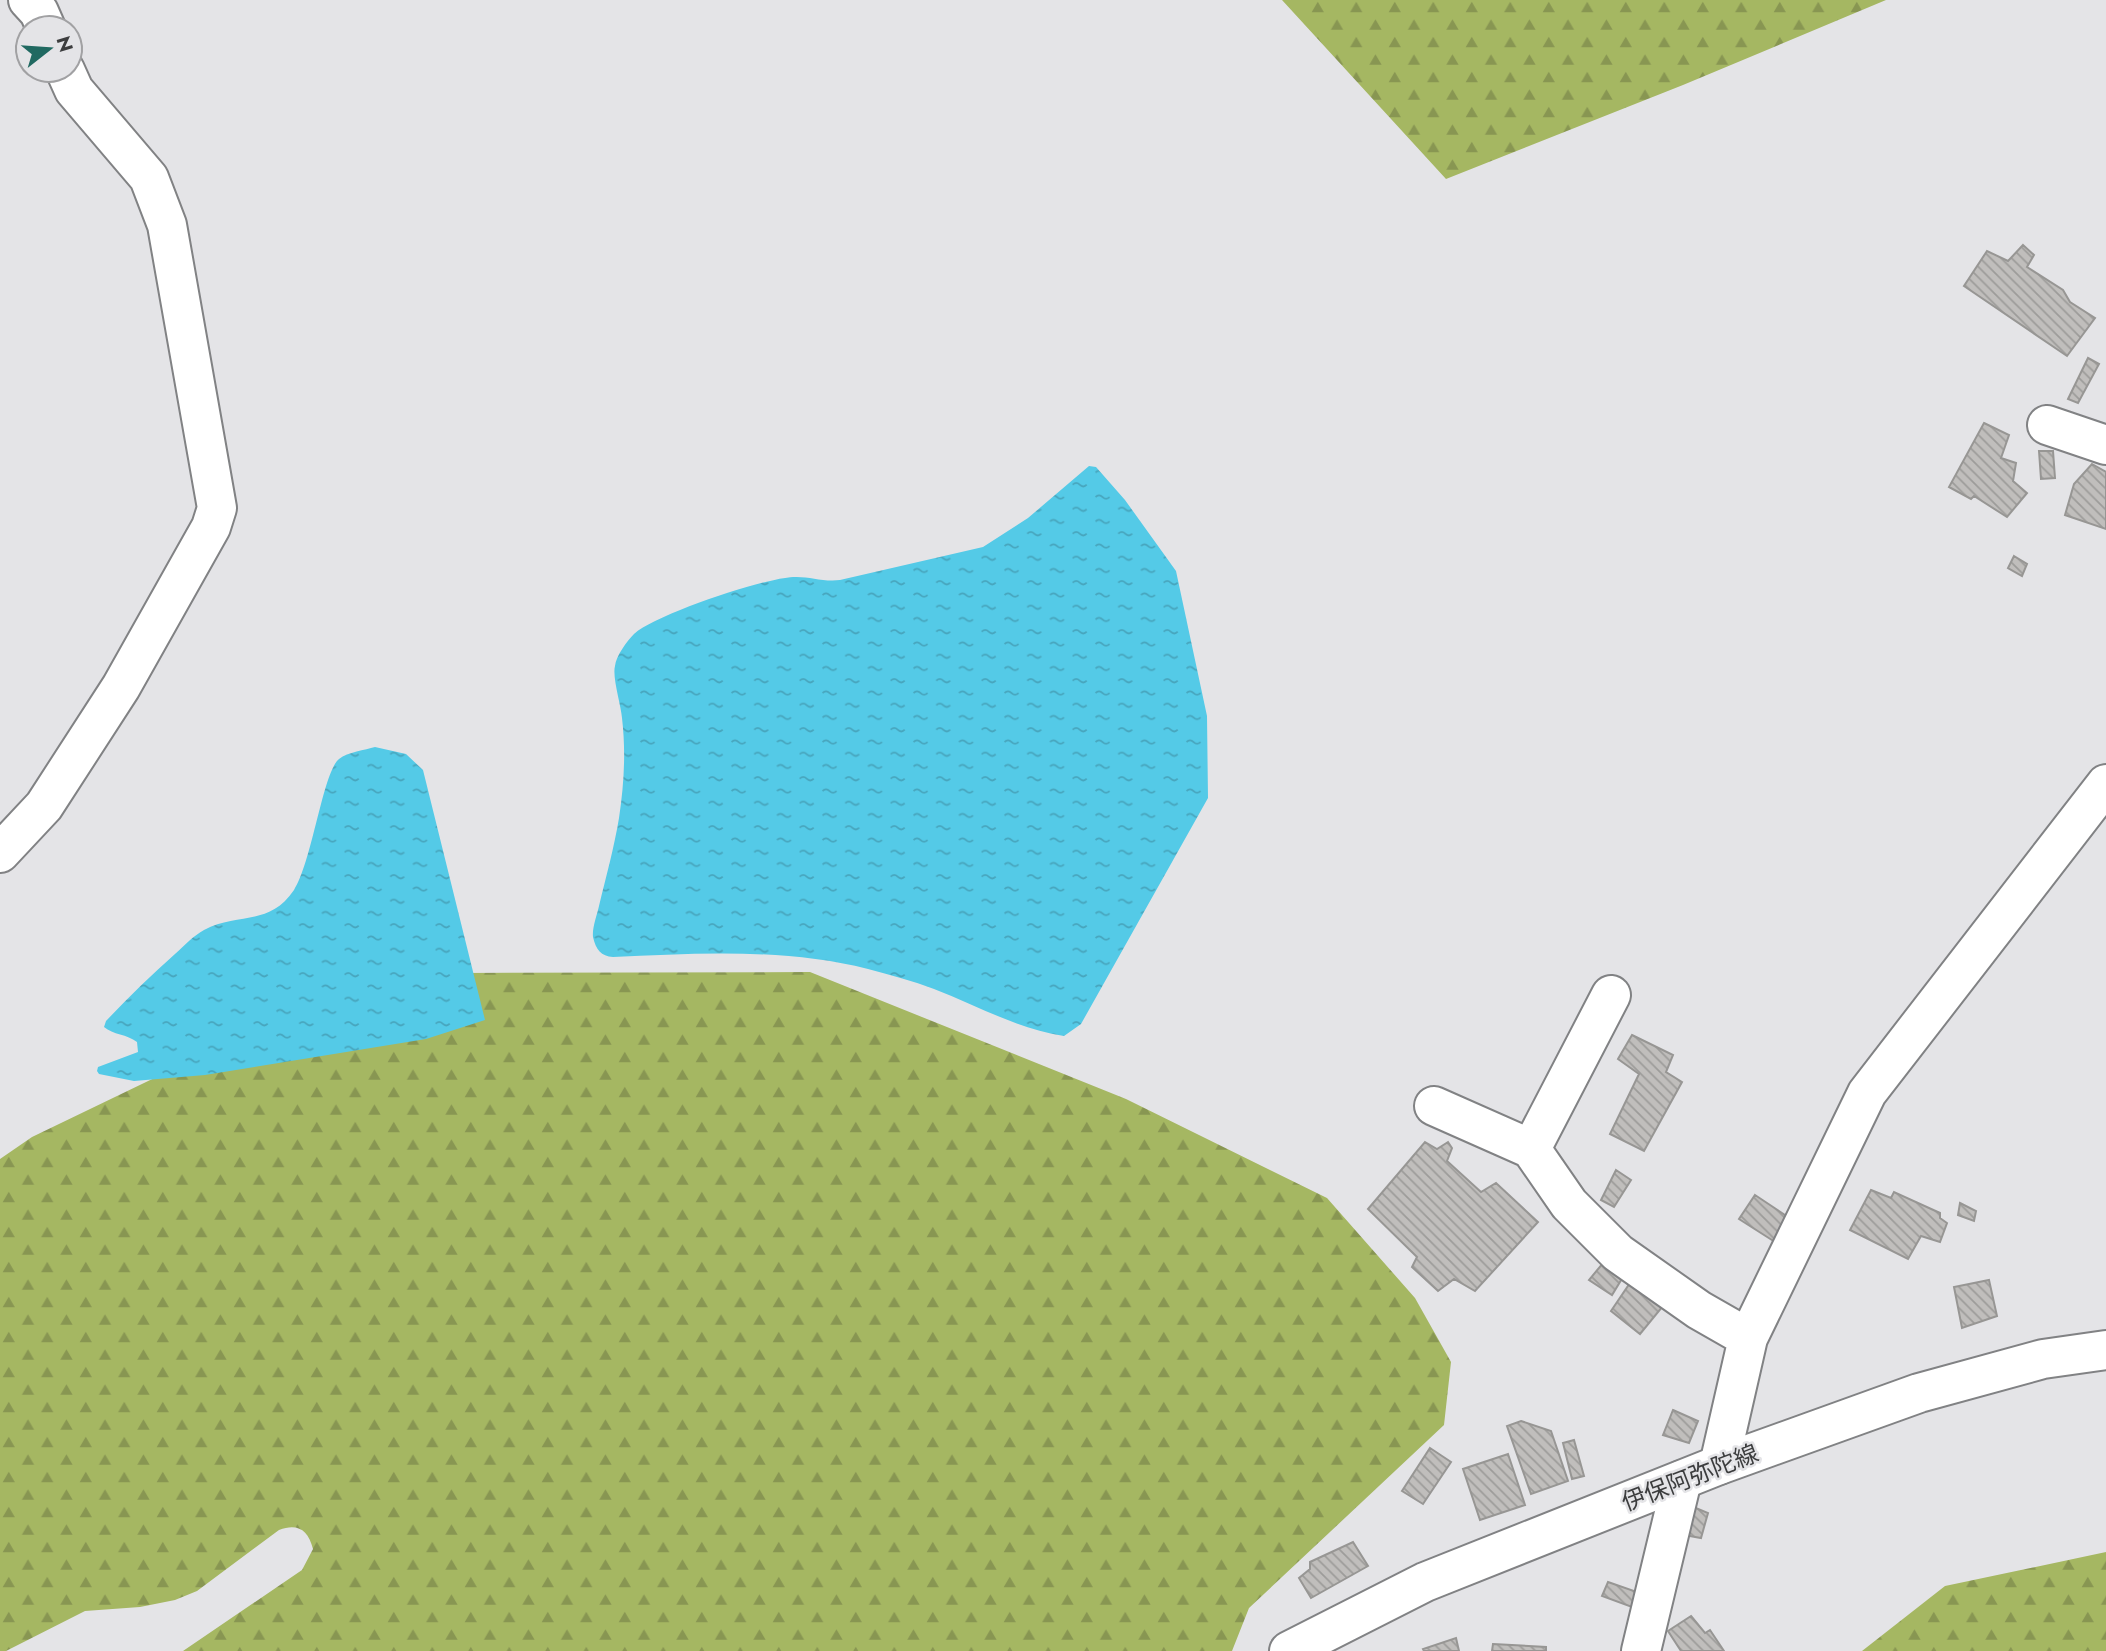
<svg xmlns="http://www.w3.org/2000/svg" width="2106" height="1651" font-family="Jost,'Noto Sans JP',sans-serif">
  <defs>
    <pattern id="forest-firs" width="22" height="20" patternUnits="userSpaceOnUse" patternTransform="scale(1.75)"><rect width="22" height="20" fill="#a5b762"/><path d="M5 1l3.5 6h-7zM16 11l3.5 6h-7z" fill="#889652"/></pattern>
    <pattern id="water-ripples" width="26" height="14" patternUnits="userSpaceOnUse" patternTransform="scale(1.75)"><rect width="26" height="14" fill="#54cae7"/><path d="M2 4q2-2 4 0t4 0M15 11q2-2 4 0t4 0" fill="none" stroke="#47a5bd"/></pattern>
    <pattern id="building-back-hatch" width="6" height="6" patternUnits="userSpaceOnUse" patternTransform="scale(1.75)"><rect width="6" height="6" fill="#c0bebc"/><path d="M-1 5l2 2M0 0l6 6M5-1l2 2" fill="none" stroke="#9d9c9a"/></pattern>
  </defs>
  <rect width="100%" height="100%" fill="#e4e4e7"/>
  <path fill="url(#forest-firs)" d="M1282,0H1886L1683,85L1446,179Z
    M810,972L1126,1099L1327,1198L1415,1298L1451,1362L1444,1425L1249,1608L1232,1651H183L302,1570L313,1549C308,1530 298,1523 279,1530L197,1591L175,1600L140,1607L85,1611L6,1651H0V1159L32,1137L339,989L462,973Z
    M2106,1552V1651H1862L1945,1586Z"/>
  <path fill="url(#water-ripples)" d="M1089,466L1096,467L1125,500L1176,571L1207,716L1208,798L1081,1024L1064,1036C1018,1029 978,1006 934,989C913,981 890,975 868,969C785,948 698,953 613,957C601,956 596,950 593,937C592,928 597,915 599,906C606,877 614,848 619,818C624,785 626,752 622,718C621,705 612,677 615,666C616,656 627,641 634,634C657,614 761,579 793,577C809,576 822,582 840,580L983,547L1028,518Z
    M375,747L406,754L423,770L485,1020L426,1039L205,1075L134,1081L99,1074L97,1071L98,1067L138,1052L137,1042C127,1034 113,1035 104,1027L106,1021C128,998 151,975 175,954C184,946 193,936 204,930C237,912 269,927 294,890C312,862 323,772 339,759C348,752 365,750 375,747Z"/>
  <path fill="url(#building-back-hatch)" stroke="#979694" stroke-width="2" d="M2023,245L2034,255L2027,267L2063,290L2070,302L2095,318L2067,356L1964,286L1987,251L2008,261Z
    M2088,358L2099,364L2078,403L2068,399Z
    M1984,423L2009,435L2001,458L2016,463L2013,481L2027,493L2007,517L1974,496L1971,499L1949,487Z
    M2039,451H2053L2055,478L2041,479Z
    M2092,464L2106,472V529L2065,515L2074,484Z
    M2014,556L2027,564L2022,576L2008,568Z
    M1632,1035L1673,1055L1666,1072L1682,1082L1644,1151L1610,1134L1639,1074L1618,1059Z
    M1425,1142L1437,1149L1448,1142L1452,1148L1447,1161L1481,1192L1496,1183L1538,1222L1475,1291L1454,1279L1438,1291L1412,1267L1417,1257L1368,1209Z
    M1616,1170L1631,1180L1614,1207L1601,1200Z
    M1871,1190L1891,1198L1894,1192L1940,1213V1218L1947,1223L1940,1242L1921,1236L1908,1259L1850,1230Z
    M1755,1195L1791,1219L1775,1242L1739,1219Z
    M1960,1203L1976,1211L1974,1221L1958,1215Z
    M1603,1263L1623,1277L1612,1295L1589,1280Z
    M1989,1280L1997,1316L1962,1328L1954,1287Z
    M1630,1283L1663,1306L1640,1334L1611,1311Z
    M1673,1410L1698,1421L1689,1443L1663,1435Z
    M1521,1421L1551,1431L1568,1481L1531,1494L1507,1426Z
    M1574,1440L1584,1476L1572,1479L1563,1443Z
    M1430,1448L1451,1462L1423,1504L1402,1491Z
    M1508,1454L1525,1505L1480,1520L1463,1469Z
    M1691,1506L1708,1513L1701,1538L1684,1535Z
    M1353,1542L1368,1566L1311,1598L1299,1578L1310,1569V1562Z
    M1608,1582L1637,1592L1632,1607L1602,1596Z
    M1691,1616L1705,1633L1710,1630L1724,1651H1681L1668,1631Z
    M1456,1638L1459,1651H1424L1423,1649Z
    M1493,1644L1546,1647V1651H1492Z"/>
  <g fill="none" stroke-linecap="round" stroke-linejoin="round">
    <g stroke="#818284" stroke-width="42">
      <path id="street" d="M28,0L39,12L46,28
        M2047,425L2106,445
        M0,853L44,806L121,687L211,527L217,508L167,225L149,178L74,90L65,70
        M1434,1106L1531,1149L1569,1204L1618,1253L1699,1310L1748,1338
        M1531,1149L1611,995
        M1719,1465L1748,1338L1867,1093L2106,784
        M1641,1651L1682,1480"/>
    </g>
    <g stroke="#818284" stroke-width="42">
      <path id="secondary" d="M1289,1651L1425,1582L1719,1465L1919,1393L2043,1359L2106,1350"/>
    </g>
    <use href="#street" stroke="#fff" stroke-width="38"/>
    <use href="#secondary" stroke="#fff" stroke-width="38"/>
  </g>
  <g text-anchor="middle" stroke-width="5" stroke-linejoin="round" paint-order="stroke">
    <g font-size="24" fill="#3c3d3e" stroke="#e4e4e7">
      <text transform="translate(1690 1478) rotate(-21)" y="8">伊保阿弥陀線</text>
    </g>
  </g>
  <g transform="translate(49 49) rotate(73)"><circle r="33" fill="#e4e4e7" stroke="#a1a1a3" stroke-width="2"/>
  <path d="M0-5L12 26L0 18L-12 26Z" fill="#206961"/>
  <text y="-10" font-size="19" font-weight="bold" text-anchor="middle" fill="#3c3d3e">N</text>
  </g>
</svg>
